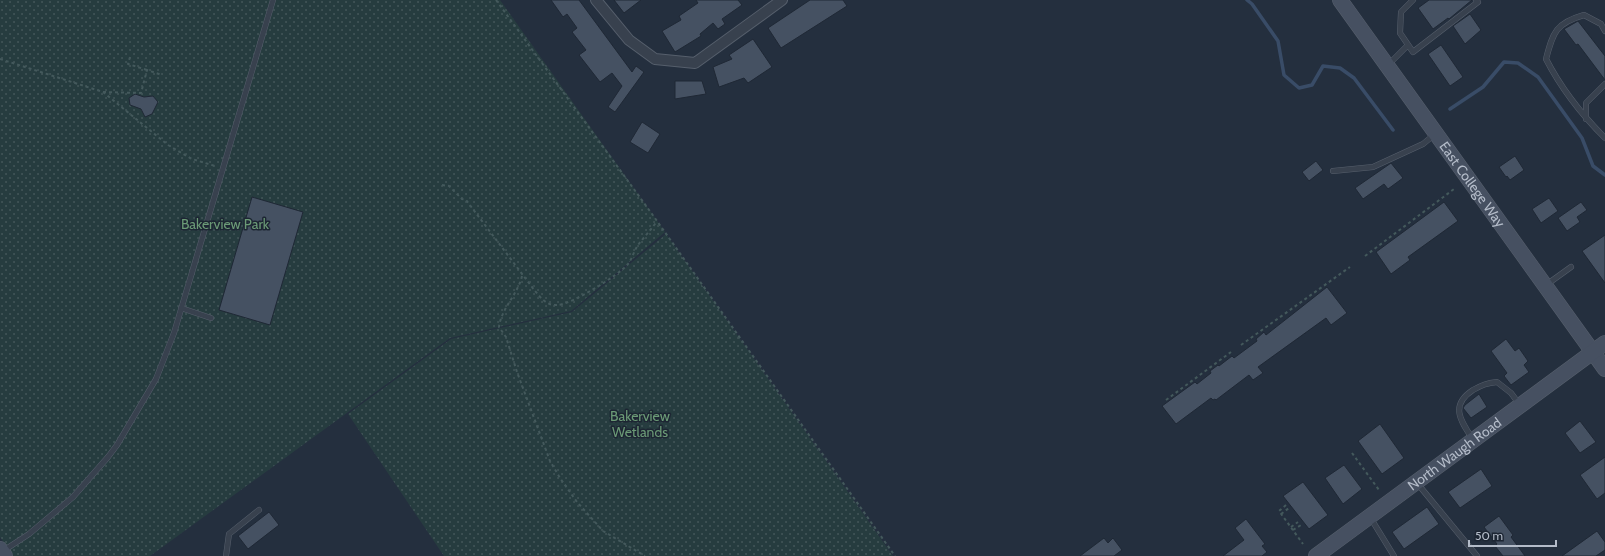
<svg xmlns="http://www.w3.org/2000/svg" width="1605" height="556" font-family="Cabin,sans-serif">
  <defs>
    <pattern id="park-dots" width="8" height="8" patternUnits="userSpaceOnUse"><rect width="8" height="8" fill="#263c3f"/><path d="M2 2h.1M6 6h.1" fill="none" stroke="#435659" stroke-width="1.8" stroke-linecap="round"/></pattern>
  </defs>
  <rect width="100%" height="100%" fill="#242f3e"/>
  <path fill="url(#park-dots)" d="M0,0H500L665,232L571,311L450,338L150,556H13L0,537Z
    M666,234L893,556H444L348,414L451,339L572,312Z"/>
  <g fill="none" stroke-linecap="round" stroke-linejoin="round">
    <path stroke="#394c67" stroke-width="3.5" d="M1247,0L1252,4L1278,41L1284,75L1299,88L1312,85L1323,66L1340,68L1354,78L1393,130
      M1450,109L1483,87L1504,62L1518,63L1538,77L1582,138L1593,166L1605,175"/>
  </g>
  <path fill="#455162" stroke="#1f2835" d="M551,0H579L632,72L636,66L644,72L615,112L608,107L622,86L612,73L600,82L579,55L586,50L572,32L577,28L567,14L563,17Z
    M614,0H641L624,13Z
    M696,0H738L742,5L722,19L725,24L718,29L713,23L700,34L701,36L675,52L662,31L681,20L679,16L698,3Z
    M810,0H843L847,6L781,48L768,28Z
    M1429,0H1472L1449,19L1448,18L1433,29L1418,8Z
    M1470,14L1481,30L1465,44L1453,26Z
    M1578,21L1605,56V80L1578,44L1576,45L1564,29Z
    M753,39L772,67L748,83L744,78L719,87L713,67L732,59L729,55Z
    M1441,45L1463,77L1450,86L1428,54Z
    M675,81H702L706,94L675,99Z
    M135,94L144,97L153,96L158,102L152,114L145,117L141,109L130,105L129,98Z
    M642,122L660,134L648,153L630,142Z
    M1515,156L1524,170L1510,180L1507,176L1506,177L1499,167Z
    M1316,161L1323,170L1309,181L1302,172Z
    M1391,163L1403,178L1388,189L1384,184L1363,199L1355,188Z
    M252,197L303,212L270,325L219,310Z
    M1549,198L1558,211L1541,223L1532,209Z
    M1444,202L1458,221L1408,257L1410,260L1391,274L1376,252Z
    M1581,202L1587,210L1577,217L1580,222L1567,231L1558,218Z
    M1605,235V283L1582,251Z
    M1327,287L1347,313L1331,325L1326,318L1258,367L1263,373L1253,380L1249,375L1216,400L1215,399L1213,400L1211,398L1176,424L1162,406L1195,382L1197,384L1211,373L1210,371L1218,365L1219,366L1232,356L1234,358L1257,341L1256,339L1264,332L1266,335Z
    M1506,339L1515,351L1519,348L1528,361L1524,365L1529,372L1511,385L1504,376L1507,373L1491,351Z
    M1479,394L1487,407L1471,418L1463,408L1465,405Z
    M1580,421L1596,442L1580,453L1565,433Z
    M1380,424L1404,458L1382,474L1358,441Z
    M1605,457V493L1597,499L1580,475Z
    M1344,465L1362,489L1343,504L1325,478Z
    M1481,469L1492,486L1460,508L1448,492Z
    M1303,482L1328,515L1309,529L1283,496Z
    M1427,507L1439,524L1404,549L1392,532Z
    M269,512L279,525L248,549L238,536Z
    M1499,516L1513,535L1511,537L1525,556H1503L1495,546L1497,544L1484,527Z
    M1246,519L1265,544L1262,546L1267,552L1262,556H1223L1244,540L1235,528Z
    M1597,531L1605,542V550L1596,556H1562Z
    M1104,538L1108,543L1113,538L1122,550L1114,556H1080Z"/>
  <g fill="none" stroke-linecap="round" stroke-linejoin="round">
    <g stroke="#565f6c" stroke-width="6">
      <path id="lane" d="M1413,0L1401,12L1400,33L1413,52L1478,2L1476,0
        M1605,31L1601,24L1584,15C1556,23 1553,32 1546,59C1562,90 1580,113 1605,138
        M1388,65L1408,45
        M1586,119V103L1605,84
        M1333,171L1373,167L1423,144L1434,135
        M1546,285L1571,267
        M181,308L211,318
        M1472,438C1460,420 1450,405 1473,390C1482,385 1487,383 1497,382L1511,393L1520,405
        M1417,483L1477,556
        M1370,517L1394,556
        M3,551L29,534L73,497L108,457L117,445L156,379L174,333L273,0
        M226,556L229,534L259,510"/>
    </g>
    <g stroke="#565f6c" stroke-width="12">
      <path id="street" d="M596,0L629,40L655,59L695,63L782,0"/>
    </g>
    <g stroke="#565f6c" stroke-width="16">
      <g id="secondary">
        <path id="s1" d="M1340,0L1605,369"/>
        <path d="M0,549L5,556"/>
        <path id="s2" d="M1316,556L1605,343"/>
      </g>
    </g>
    <path stroke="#44595c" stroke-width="2" stroke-dasharray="3 3" stroke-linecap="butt" d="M496,0L652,214L895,556
      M130,57L128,64L147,70
      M0,59L103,92L168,145L192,159L215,166
      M103,92L141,93L147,70L162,75
      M442,185L449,186L462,199L466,200L535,291C541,298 547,306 557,305C571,305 619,275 628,264C632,259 634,251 638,245C644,237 651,230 657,221
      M1365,256L1454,189
      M522,276C518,294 501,309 499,327L506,337L517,372L550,461L560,478L577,502L603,531L645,556
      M1241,345L1350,267
      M1166,400L1231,352
      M1352,453L1379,490
      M1286,505L1279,511L1303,544
      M1281,514L1289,508
      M1291,527L1298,522
      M1293,530L1301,525"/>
    <use href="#lane" stroke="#38414e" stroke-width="5"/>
    <use href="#street" stroke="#38414e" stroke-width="10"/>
    <use href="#secondary" stroke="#465061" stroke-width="15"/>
  </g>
  <g text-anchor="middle" stroke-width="3" stroke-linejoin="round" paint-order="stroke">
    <g font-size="14" fill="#b4bcc9" stroke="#1d2633">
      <text dy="5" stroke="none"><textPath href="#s1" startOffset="227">East College Way</textPath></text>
      <text dy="5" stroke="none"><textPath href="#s2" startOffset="172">North Waugh Road</textPath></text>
    </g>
    <g font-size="14" fill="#6b9a76" stroke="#1d2633">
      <text x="225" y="229">Bakerview Park</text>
      <text x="640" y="421">Bakerview<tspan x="640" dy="16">Wetlands</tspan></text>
    </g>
  </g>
  <path d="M1469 540v6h87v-6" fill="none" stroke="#b4bcc9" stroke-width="2"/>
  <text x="1475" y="540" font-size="12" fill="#b4bcc9" stroke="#1d2633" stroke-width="3" paint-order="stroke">50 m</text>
</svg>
